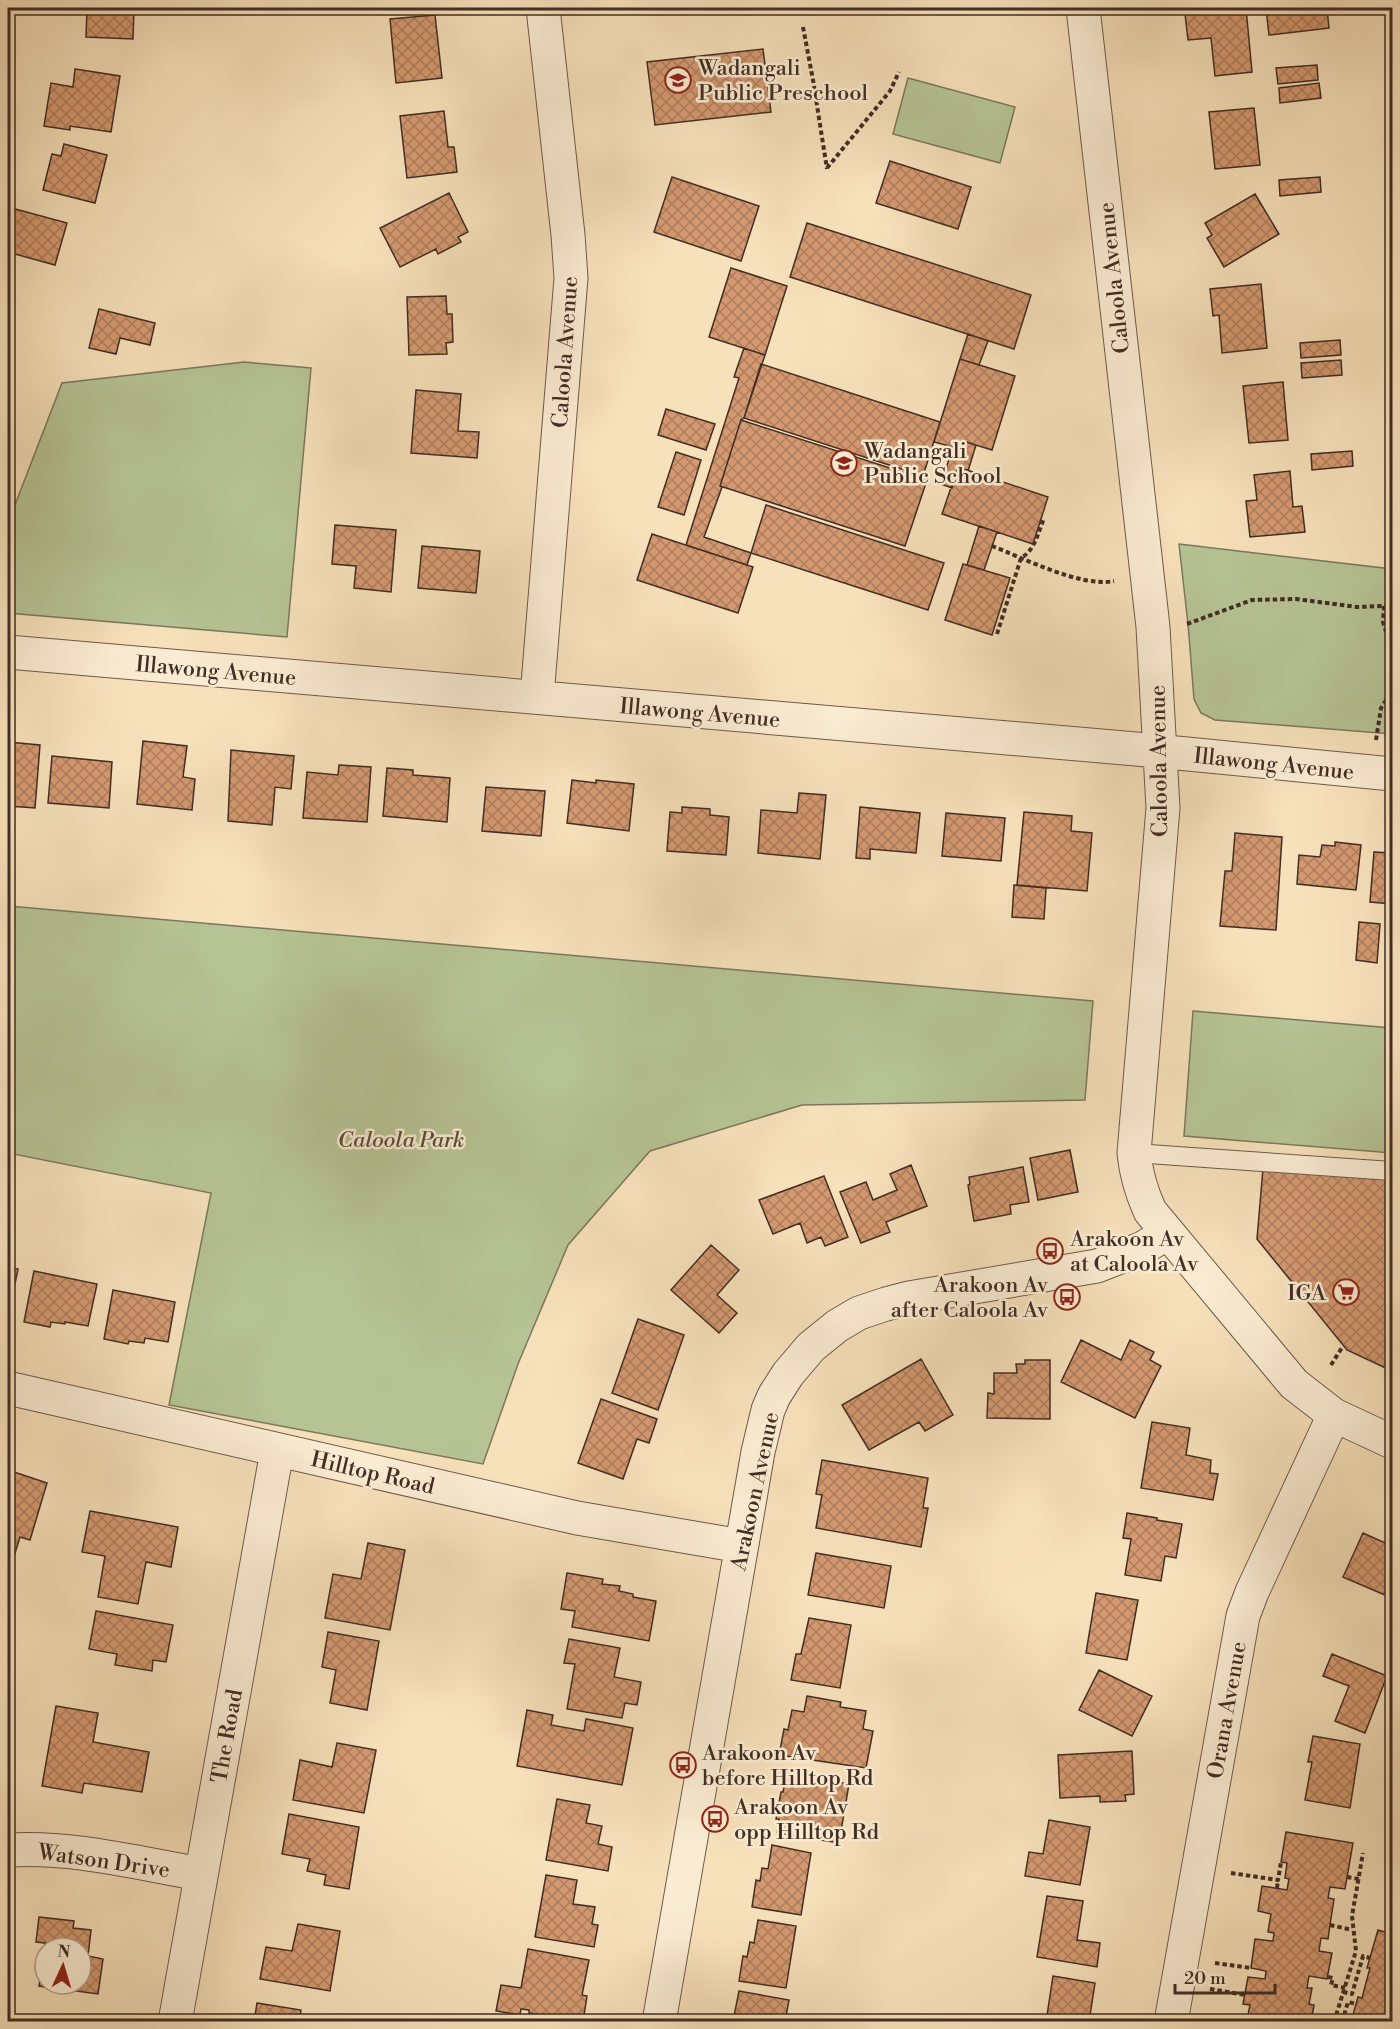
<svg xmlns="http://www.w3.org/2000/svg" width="1400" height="2029" font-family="'Libre Bodoni',serif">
  <defs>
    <pattern id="building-cross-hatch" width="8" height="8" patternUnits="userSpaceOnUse" patternTransform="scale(1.5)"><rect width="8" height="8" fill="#d49970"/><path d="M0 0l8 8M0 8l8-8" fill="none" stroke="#ae7d5c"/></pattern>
  </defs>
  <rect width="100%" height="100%" fill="#f7e1bb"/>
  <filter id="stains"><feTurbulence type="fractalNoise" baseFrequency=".00333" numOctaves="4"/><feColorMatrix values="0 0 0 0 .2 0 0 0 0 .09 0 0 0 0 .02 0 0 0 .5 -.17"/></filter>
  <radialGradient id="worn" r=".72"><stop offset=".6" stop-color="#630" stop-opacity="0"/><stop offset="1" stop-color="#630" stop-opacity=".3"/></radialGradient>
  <path fill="#b6c495" stroke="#7c785c" stroke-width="1.5" d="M908,78L1015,107L1000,163L893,134Z
    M244,362L311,368L287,637L8,613V523L62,383Z
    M1179,544L1392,569V734L1215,720L1201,713L1194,699L1188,624Z
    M8,906L1093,1001L1085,1100L802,1105L650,1151L568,1245L518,1364L483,1464L169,1405L211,1193L8,1153Z
    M1193,1011L1392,1028V1153L1184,1136Z"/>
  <path fill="url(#building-cross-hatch)" stroke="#412d24" stroke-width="1.5" fill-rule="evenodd" d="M87,8H134L133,39L86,37Z
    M1246,8L1252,72L1215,76L1211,38L1188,40L1185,14Z
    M1266,8H1327L1329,28L1269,35Z
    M435,15L442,78L396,83L390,19Z
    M763,49L771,112L655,125L647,62Z
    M1317,65L1318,80L1278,84L1276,68Z
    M75,69L120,76L111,132L70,126V130L44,126L51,83L73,87Z
    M1319,83L1321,98L1280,103L1279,88Z
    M1254,108L1260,165L1215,169L1209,112Z
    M444,111L448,147H454L457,172L407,178L400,116Z
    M64,144L107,155L95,203L43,190L52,154L61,156Z
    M890,161L971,187L958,229L876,203Z
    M672,177L759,206L741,261L654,232Z
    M1320,177L1321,192L1280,196L1279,180Z
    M449,193L468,232L458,237L461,242L438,254L436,249L400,267L380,228Z
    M1255,194L1279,234L1224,267L1207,238L1212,235L1205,223Z
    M8,207L67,223L55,265L15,254L13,260L8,258Z
    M807,223L1031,295L1014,349L790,277Z
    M731,268L787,286L765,355L709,337Z
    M1261,284L1267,348L1222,353L1219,315L1213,316L1210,289Z
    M446,296L447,314H452L453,342L446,343L447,354L409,355L407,297Z
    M99,309L155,323L150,345L120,338L116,354L89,348Z
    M968,334L988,341L979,365L960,359Z
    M1340,340L1341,355L1301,358L1300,343Z
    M744,348L765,355L744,418L741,420L720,486L722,487L704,537L751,553L747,565L686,545L739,378L734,377Z
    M960,359L1015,376L992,450L966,442L953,447L934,442Z
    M1341,360L1342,375L1302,378L1301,363Z
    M761,364L940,422L923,476L744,418Z
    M1283,382L1288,440L1249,443L1243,386Z
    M416,390L461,394L458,431L479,432L477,458L411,453Z
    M666,409L715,424L706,450L658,435Z
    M741,420L927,480L905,546L720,486Z
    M966,442L976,445L968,471L958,467L952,488L941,484L953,447Z
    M1352,451L1353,466L1312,470L1311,454Z
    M676,452L701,460L684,515L658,507Z
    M958,467L1048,497L1033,544L942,514Z
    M1290,471L1293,507L1302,506L1305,532L1250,537L1246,501L1257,500L1254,475Z
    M766,505L944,563L928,610L751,553Z
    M335,525L396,530L391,592L354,588L356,566L332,564Z
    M979,526L997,532L984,570L967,565Z
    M652,534L753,567L738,613L637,580Z
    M422,546L480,551L476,593L418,588Z
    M963,564L1010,578L992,635L945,620Z
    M143,741L187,746L183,777L195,779L192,810L137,804Z
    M8,742L40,745L35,808L8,806Z
    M231,750L294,756L291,789L275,787L272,825L228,821Z
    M52,756L112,762L109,808L48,803Z
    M339,765L371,767L367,822L303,818L307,772L338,775Z
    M387,768L413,770V775L450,778L447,822L383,816Z
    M572,780L596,783V780L634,784L629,831L567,823Z
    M486,787L545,791L541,836L482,831Z
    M799,793L826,795L820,859L758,853L761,810L797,813Z
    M682,807L710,809V815L729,817L726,855L667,851L670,812L682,813Z
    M860,807L920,813L916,853L870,849V859L856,858Z
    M1024,812L1072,816L1071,831L1092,833L1087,891L1017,885Z
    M946,813L1005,818L1001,861L942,856Z
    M1235,833L1282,837L1276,930L1220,926L1225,871H1232Z
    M1335,842L1361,845L1356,890L1297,884L1299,855L1320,857L1322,845L1335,846Z
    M1374,852L1392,853V904L1370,902Z
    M1014,885L1046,888L1044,919L1012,917Z
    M1359,922L1380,924L1377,963L1356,960Z
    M1070,1150L1078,1192L1038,1200L1030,1158Z
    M911,1165L927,1206L886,1222L890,1232L861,1243L840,1192L866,1182L873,1200L897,1190L890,1174Z
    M1023,1167L1029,1202L1010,1205L1011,1214L974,1221L968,1185L970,1184L969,1177Z
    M1263,1168L1392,1180V1371L1347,1350L1257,1239Z
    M824,1176L848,1237L825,1246L821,1237L807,1243L800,1223L773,1234L759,1200Z
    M711,1245L739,1270L717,1295L737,1313L719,1333L671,1290Z
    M8,1267L18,1269L10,1308H8Z
    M34,1271L97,1284L88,1326L65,1322V1324L51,1322L50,1327L24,1322Z
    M113,1290L175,1302L168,1342L145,1338L144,1343L129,1341L128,1344L104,1339Z
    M638,1319L684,1335L658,1410L612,1393Z
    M1081,1340L1121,1360L1130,1340L1154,1352L1150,1360L1161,1366L1135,1418L1061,1382Z
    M921,1359L953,1415L925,1431L919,1422L869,1450L842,1405Z
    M1025,1360H1050V1419L987,1418L988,1393L994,1394V1373H1017L1016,1364H1025Z
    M601,1399L657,1419L649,1443L637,1439L623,1479L578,1463Z
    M1152,1422L1190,1428L1186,1455L1211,1460L1210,1473L1218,1474L1213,1500L1141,1488Z
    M822,1460L928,1478L923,1508H928L921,1547L816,1528L822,1495L816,1494Z
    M8,1470L47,1483L30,1540L20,1537L13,1560L8,1559Z
    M90,1511L178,1527L171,1567L146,1562L138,1604L98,1597L105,1556L82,1552Z
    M1127,1513L1157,1518V1520L1182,1524L1176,1558L1165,1556L1161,1581L1125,1575L1131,1539L1123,1538Z
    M1363,1533L1392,1546V1598L1343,1577Z
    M368,1543L405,1550L390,1630L325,1618L333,1574L361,1579Z
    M816,1553L891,1566L884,1608L808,1595Z
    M567,1573L603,1579L602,1584L620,1586L619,1591L633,1594V1597L656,1601L649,1641L572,1627L575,1611L561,1609Z
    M1096,1593L1138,1600L1127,1660L1086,1653Z
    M96,1611L173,1625L166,1662L153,1660L152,1671L115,1665L117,1654L89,1649Z
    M809,1618L851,1625L840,1688L791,1680L796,1654H801Z
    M328,1632L379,1641L367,1710L330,1703L336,1670L322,1667Z
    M569,1639L620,1648L614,1677L641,1682L637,1705L625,1703L622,1718L567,1709L575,1664L564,1663Z
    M1332,1654L1387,1676L1365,1733L1335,1721L1349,1686L1323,1676Z
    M1099,1670L1152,1696L1132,1736L1079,1710Z
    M807,1696L841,1702L840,1707L866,1711L863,1729L873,1731L866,1768L779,1755L784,1729L788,1730L792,1710L804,1712Z
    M56,1706L98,1713L93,1742L149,1752L142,1792L84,1783L82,1793L42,1786Z
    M527,1710L553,1715L551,1725L584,1731L586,1719L633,1728L622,1785L517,1766Z
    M1313,1736L1360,1744L1350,1808L1305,1800L1312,1762H1308Z
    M337,1743L376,1750L364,1813L293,1800L300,1760L332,1767Z
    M1132,1751L1134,1794L1125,1795L1126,1801L1100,1802V1796L1060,1798L1058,1755Z
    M787,1773L849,1784L839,1843L777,1833L779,1819H776L781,1792H783Z
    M557,1799L590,1805L586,1823L602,1826L598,1844L612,1847L608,1871L546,1860Z
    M289,1814L359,1827L349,1889L324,1885L326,1875L307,1871L310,1859L282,1854Z
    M1049,1820L1090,1827L1080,1885L1025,1876L1029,1852L1043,1854Z
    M1286,1832L1353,1843L1345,1889L1330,1887L1328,1898L1334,1899L1330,1925L1328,1939L1321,1938L1319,1951L1332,1953L1327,1979L1309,1976L1307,1988H1312L1309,2004L1314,2005L1311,2022H1258L1247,2020L1250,2005L1243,2004L1248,1977L1265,1979L1266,1971L1251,1968L1255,1939L1273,1941L1274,1933L1268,1932L1271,1914L1258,1911L1262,1886L1287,1890L1289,1879L1285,1878L1287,1863L1281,1862Z
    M772,1845L811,1853L801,1915L752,1907L756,1880L760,1881L762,1868L768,1869Z
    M546,1875L577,1880L573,1904L595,1907L592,1924L598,1925L594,1947L535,1937Z
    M1047,1896L1083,1901L1077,1940L1100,1943L1097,1967L1037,1957Z
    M39,1917L74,1921L73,1928L91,1930L88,1956L103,1959L98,1994L39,1986L45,1943L36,1942ZM45,1948H81V1984H45Z
    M758,1920L796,1926L786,1988L739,1981L743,1956L747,1957L750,1942L754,1943Z
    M298,1924L340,1931L330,1991L260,1979L266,1947L292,1951Z
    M1378,1930L1392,1934V2022H1351L1358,1997L1362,1998L1370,1968H1367Z
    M528,1949L589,1960L582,1995L587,1996L583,2022L529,2013V2010L521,2009L520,2015L496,2011L501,1985L521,1988Z
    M1053,1976L1095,1983L1089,2022H1046Z
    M739,1991L789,2000L785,2022H737V2017L734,2016Z
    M257,2003L301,2010L299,2022H254Z"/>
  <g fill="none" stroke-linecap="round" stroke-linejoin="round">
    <g stroke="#6e5a4a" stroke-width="20">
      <path id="service" d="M1134,1153L1392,1171"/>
    </g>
    <g stroke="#6e5a4a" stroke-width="35">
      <path id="minor" d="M1083,8L1153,627L1163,808L1134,1153C1136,1175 1141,1191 1150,1211L1294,1384L1334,1415L1392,1442
        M8,652L1136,749L1392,774
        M537,697L571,278L568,235L543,8
        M8,1388L577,1518L741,1546
        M8,1850C72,1846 137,1863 201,1874
        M175,2022L277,1451
        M659,2022L758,1452L768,1410L774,1396L788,1374L811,1347L837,1326L859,1313L886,1304L909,1298L1097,1266L1143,1248L1167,1233
        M1171,2022L1243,1616L1252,1592L1334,1415"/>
    </g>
    <path stroke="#412d24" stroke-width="4" stroke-dasharray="4.5 3" stroke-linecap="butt" d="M803,27L813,80L827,169
      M827,168L890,91L899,72
      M992,546C1023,558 1082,588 1114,581
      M1384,606L1383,622L1392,651
      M1187,624L1252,600L1296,599L1357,607L1384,606L1392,604
      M997,634L1021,558C1035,550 1038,533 1044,518
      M1376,740L1381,708L1392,691
      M1331,1365L1343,1346
      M1231,1873L1278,1880L1281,1862
      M1347,1877L1359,1879
      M1277,1888L1278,1880
      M1330,1925L1352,1930
      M1215,1963L1251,1968
      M1328,1977L1333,1978L1331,1985L1345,1988
      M1210,1989L1245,1995
      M1343,1992L1352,1994L1363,1956L1370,1958
      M1206,2017L1231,2022
      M1334,2022L1356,1951L1352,1916L1363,1853
      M1342,2022L1348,2002L1356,2004"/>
    <use href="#service" stroke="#faecd3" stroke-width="18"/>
    <use href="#minor" stroke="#faecd3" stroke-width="33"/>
  </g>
  <defs>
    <g id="school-ring" transform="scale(1.35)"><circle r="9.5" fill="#faecd3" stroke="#8f2418" stroke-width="1.5"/><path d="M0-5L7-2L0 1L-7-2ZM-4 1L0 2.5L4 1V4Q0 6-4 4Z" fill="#8f2418"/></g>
    <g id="bus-ring" transform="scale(1.35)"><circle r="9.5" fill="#faecd3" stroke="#8f2418" stroke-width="1.5"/><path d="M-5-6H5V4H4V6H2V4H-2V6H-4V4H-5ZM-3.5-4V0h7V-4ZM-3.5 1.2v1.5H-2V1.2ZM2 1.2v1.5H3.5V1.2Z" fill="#8f2418"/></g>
    <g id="supermarket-ring" transform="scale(1.35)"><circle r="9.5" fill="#faecd3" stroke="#8f2418" stroke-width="1.5"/><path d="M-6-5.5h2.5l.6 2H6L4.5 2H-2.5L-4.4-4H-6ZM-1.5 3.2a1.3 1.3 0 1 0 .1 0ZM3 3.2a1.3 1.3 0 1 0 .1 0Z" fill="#8f2418"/></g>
  </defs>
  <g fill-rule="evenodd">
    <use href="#school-ring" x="678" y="80"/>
    <use href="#school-ring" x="844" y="463"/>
    <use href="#bus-ring" x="1050" y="1251"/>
    <use href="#supermarket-ring" x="1346" y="1292"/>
    <use href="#bus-ring" x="1067" y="1297"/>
    <use href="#bus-ring" x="683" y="1765"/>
    <use href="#bus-ring" x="715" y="1819"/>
  </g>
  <g text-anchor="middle" stroke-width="5" stroke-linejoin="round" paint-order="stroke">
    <g font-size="22" fill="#412d24" stroke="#faecd3" text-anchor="start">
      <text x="698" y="75">Wadangali<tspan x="698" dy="25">Public Preschool</tspan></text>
      <text x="864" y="458">Wadangali<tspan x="864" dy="25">Public School</tspan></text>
      <text x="1070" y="1246">Arakoon Av<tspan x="1070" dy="25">at Caloola Av</tspan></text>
      <text x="1048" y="1292" text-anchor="end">Arakoon Av<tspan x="1048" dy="25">after Caloola Av</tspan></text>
      <text x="1326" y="1300" text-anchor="end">IGA</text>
      <text x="702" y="1760">Arakoon Av<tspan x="702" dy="25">before Hilltop Rd</tspan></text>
      <text x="734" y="1814">Arakoon Av<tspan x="734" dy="25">opp Hilltop Rd</tspan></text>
    </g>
    <g font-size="22" fill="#412d24" stroke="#faecd3">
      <text transform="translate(1113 278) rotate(-96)" y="8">Caloola Avenue</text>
      <text transform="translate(564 352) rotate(-86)" y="8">Caloola Avenue</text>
      <text transform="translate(216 670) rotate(5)" y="8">Illawong Avenue</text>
      <text transform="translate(700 712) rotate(5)" y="8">Illawong Avenue</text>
      <text transform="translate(1158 761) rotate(-91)" y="8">Caloola Avenue</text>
      <text transform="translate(1274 763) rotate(6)" y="8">Illawong Avenue</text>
      <text transform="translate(373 1472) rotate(13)" y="8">Hilltop Road</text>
      <text transform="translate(754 1491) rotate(-78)" y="8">Arakoon Avenue</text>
      <text transform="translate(1226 1710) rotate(-80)" y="8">Orana Avenue</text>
      <text transform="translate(226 1736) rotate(-80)" y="8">The Road</text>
      <text transform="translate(104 1860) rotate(8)" y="8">Watson Drive</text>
    </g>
    <g font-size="22" font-style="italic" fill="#584b3b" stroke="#faecd3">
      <text x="401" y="1147">Caloola Park</text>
    </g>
  </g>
  <rect width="1400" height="2029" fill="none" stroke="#f7e1bb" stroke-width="30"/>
  <rect x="9" y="9" width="1382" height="2011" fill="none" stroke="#412d24" stroke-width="3"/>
  <rect x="15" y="15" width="1370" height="1999" fill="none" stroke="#412d24" stroke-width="1.5"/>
  <g transform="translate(63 1966) rotate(4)"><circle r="28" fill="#faecd3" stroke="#b0a08d" stroke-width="1.5"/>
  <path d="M0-4.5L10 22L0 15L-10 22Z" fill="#8f2418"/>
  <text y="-9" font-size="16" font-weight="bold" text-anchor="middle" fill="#412d24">N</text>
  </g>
  <path d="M1175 1984v9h100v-9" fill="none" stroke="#412d24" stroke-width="3"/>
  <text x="1184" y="1984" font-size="18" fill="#412d24" stroke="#faecd3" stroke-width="4.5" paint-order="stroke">20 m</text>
  <rect width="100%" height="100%" filter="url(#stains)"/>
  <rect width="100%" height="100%" fill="url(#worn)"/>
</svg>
